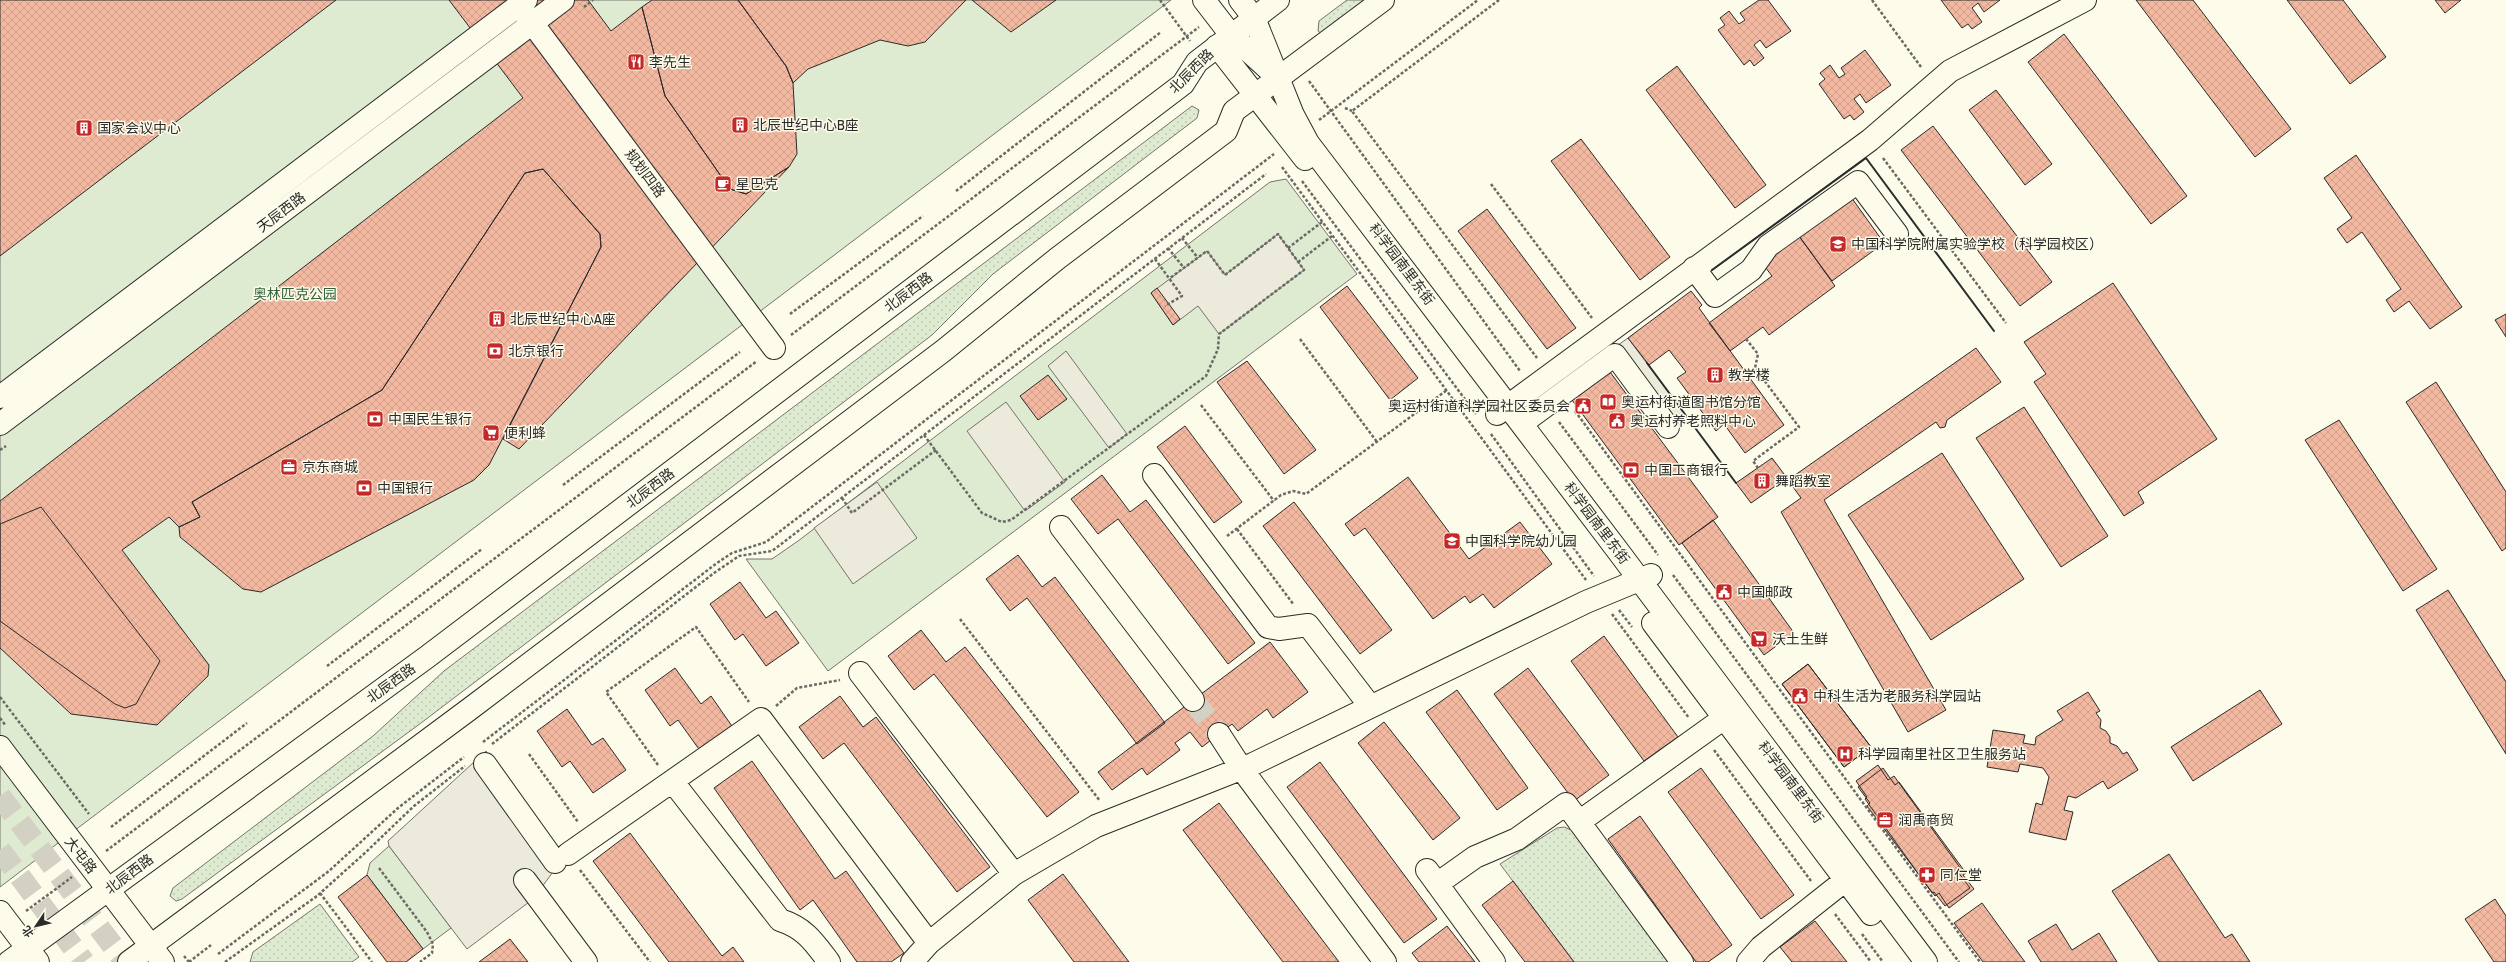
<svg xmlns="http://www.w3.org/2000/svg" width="2506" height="962" font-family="'Archivo Narrow','Noto Sans SC',sans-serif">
  <defs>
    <pattern id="grass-dots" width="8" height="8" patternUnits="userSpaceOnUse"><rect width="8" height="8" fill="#deebd1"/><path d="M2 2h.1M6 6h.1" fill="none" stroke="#bfcab4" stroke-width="1.8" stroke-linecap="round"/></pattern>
    <pattern id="building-cross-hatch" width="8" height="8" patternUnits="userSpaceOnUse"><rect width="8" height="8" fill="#f2b8a0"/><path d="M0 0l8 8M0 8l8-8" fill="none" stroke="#d09e8a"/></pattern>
  </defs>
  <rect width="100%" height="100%" fill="#fdfbea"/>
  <path fill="url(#grass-dots)" stroke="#74746e" d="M1347,0H1372L1322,34L1318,31L1319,21Z
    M1192,106L1199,110L1197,118L993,274L932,335L421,723L182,899L176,901L170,896L173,888L373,736L444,671Z
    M1564,827L1574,831L1669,962H1574L1500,864L1557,828Z
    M320,904L359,957L352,962H250L253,952Z"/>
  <path fill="#deebd1" stroke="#74746e" d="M0,0H1171L0,887Z
    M1286,179L1357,274L828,671L746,559H772L798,541L1270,182Z
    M389,846L451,928L423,949L367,875L370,863Z"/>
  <path fill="#eceadb" stroke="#74746e" d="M1278,234L1304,270L1219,334L1198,306L1173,325L1151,293L1207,251L1225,275Z
    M1628,338L1686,416L1668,427L1611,350Z
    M1066,351L1127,434L1109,448L1048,366Z
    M1006,402L1065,482L1025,511L967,431Z
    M877,482L917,538L853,584L814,528Z
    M486,751L564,857L533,899L467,949L389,846L388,841Z"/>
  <path fill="url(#building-cross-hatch)" stroke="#2b2b2b" d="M0,0H336L0,256Z
    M449,0H588L611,31L642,7L665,96L730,189L746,194L789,167L519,449L503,439L601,247L600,234L543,169L525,173L382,390L192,502L200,517L179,527L169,517L122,550L209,665L208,676L157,725L71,714L0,648V501L523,98Z
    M652,0H738L786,66L793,83L797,154L789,167L746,194L730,189L665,96L642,7Z
    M738,0H966L925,42L908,46L880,40L808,69L793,83L786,66Z
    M972,0H1056L1011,32Z
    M1759,0H1768L1791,31L1766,48L1760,40L1754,45L1764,58L1754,66L1750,60L1744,65L1718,30L1725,25L1720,18L1729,11L1739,24L1745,20L1740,13Z
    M1941,0H2000L1984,12L1978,3L1972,8L1982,22L1972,29L1968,24L1962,28Z
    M2136,0H2193L2291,129L2255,157Z
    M2287,0H2343L2386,57L2350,84Z
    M2435,0H2461L2445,13Z
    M2064,34L2187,196L2151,224L2028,62Z
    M1865,50L1891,85L1866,103L1860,94L1854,99L1864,112L1854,120L1850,115L1844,119L1819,84L1825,79L1820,73L1830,65L1839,78L1845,74L1841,68Z
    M1677,66L1766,185L1735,208L1646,90Z
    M1996,90L2052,164L2025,185L1969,110Z
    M1933,126L2052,282L2020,306L1901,150Z
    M1581,139L1670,257L1640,280L1551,161Z
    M2356,155L2462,307L2430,329L2409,301L2394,312L2386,300L2401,289L2362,232L2347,243L2337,229L2352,218L2324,178Z
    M543,169L600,234L601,247L489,465L474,480L261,592L243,589L180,537L179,527L200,517L192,502L382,390L525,173Z
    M1851,197L1884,243L1832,281L1799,236Z
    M1487,209L1576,328L1547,349L1458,231Z
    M1799,236L1835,286L1769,335L1763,327L1730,351L1709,323L1772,276L1762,263Z
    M2113,283L2217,439L2138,492L2144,503L2124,516L2034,382L2046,374L2024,342Z
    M1347,286L1418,378L1390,400L1320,307Z
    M1157,288L1180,319L1173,325L1151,293Z
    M1691,291L1702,305L1699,308L1784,425L1745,453L1724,424L1716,431L1677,378L1686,372L1669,350L1649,365L1628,338Z
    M2506,314V337L2495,320Z
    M1976,348L2001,382L1947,420L1945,427L1940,428L1936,422L1824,500L1946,710L1908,732L1781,512L1801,498L1788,480Z
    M1247,361L1316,450L1284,474L1217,382Z
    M1610,372L1718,517L1679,545L1572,400Z
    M1048,375L1067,399L1038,420L1020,396Z
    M2436,382L2506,492V548L2502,551L2406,402Z
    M2024,407L2108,536L2061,567L1976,438Z
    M2339,420L2437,569L2403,591L2305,440Z
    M1185,426L1242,502L1214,523L1157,447Z
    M1942,453L2024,579L1931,640L1848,515Z
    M1772,458L1787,478L1751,503L1736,483Z
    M1102,475L1130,512L1146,500L1255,643L1228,664L1118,519L1098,534L1071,499Z
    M1408,477L1469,559L1520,522L1552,564L1494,608L1483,594L1470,603L1465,596L1433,619L1365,528L1354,536L1345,524Z
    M1294,502L1392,630L1360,654L1263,526Z
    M41,507L160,661L136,704L125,708L115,704L0,621V524Z
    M1713,520L1794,633L1764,655L1682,543Z
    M1018,555L1042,587L1055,577L1165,723L1137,744L1027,598L1010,611L986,579Z
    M740,582L766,618L776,611L799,643L766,666L743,634L735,640L710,604Z
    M2448,590L2506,682V754L2416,610Z
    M921,630L946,662L965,647L1079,792L1047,817L934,674L914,690L888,656Z
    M1604,636L1678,737L1644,761L1571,661Z
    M1270,642L1308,692L1273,718L1267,709L1238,731L1232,724L1202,747L1190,732L1175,743L1180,750L1147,775L1142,768L1112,790L1098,772Z
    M1808,664L1871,747L1844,767L1782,684Z
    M1808,664L1871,747L1844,767L1782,684Z
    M675,668L701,704L711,696L734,729L701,752L678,720L670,726L645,690Z
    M1528,668L1609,775L1574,801L1494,694Z
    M1457,690L1528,788L1497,810L1426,712Z
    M2260,690L2282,724L2193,781L2171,747Z
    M2088,692L2100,711L2096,713L2101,720L2100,728L2106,731L2110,737V743L2117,746L2123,754L2127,752L2138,770L2108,789L2103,781L2076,798L2068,796L2064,810L2073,812L2066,840L2029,832L2036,803L2042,805L2049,777L2043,768L2020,764L2018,772L1987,767L1993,730L2025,735L2023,743L2035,745L2036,737L2063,720L2057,711Z
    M840,696L863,727L876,717L990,867L957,892L844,743L823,759L799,727Z
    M567,709L592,745L603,738L626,770L593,793L570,761L562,767L537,731Z
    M1384,722L1460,818L1433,840L1358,743Z
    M752,761L835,879L846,871L904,953L891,962H857L813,900L800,910L714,788Z
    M1320,762L1437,919L1404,943L1287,787Z
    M1878,765L1888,780L1894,776L1961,869L1958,872L1970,888L1945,906L1934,892L1932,893L1865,799L1867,797L1856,781Z
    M1701,768L1794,895L1761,919L1668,792Z
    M1883,768L1895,785L1899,782L1966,873L1963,875L1974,889L1949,908L1939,893L1935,896L1867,806L1870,803L1858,787Z
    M1219,803L1339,962H1283L1183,830Z
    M1640,816L1732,945L1708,962H1696L1608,839Z
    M630,833L722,956L733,947L744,962H669L593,861Z
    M2169,854L2225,938L2232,934L2250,962H2159L2112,891Z
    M1063,874L1129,962H1074L1028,900Z
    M367,875L423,949L406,962H387L338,897Z
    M1513,881L1574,962H1525L1482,905Z
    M2495,899L2506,916V962H2494L2465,919Z
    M1982,903L2025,962H1983L1954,923Z
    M1815,921L1847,962H1792L1780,947Z
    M2056,924L2072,950L2099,933L2117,962H2041L2028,941Z
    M1447,926L1475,962H1419L1412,953Z
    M510,939L528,962H479Z"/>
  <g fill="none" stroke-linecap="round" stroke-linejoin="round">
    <path stroke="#d3d1c4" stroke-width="22" stroke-dasharray="22 11" stroke-linecap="butt" d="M1193,700L1219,734"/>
    <path stroke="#d3d1c4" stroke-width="22" stroke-dasharray="22 11" stroke-linecap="butt" d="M0,796L125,962
      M0,850L84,962"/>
    <g stroke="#2b2b2b" stroke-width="24">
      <path id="minor" d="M1204,0L1231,35L1274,74
        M1240,0L1254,18L1293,115L1308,143L1618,551L1926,962
        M524,12L774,348
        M1217,46L1305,159
        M1694,268L1715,296L1751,270L1768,246L1858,182L1897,234
        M0,397L526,0
        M1497,414L1870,140L1950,71L2085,0
        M1522,423L1615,355L1668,427
        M0,424L563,0
        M1154,475L1268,627L1279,629L1308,625L1370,706
        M1061,527L1193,700
        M1653,623L1871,914
        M860,673L1014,874
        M1219,734L1241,768L1385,962
        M0,747L163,962
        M485,764L555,862
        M673,782L780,920C805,928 814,942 829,962
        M1579,822L1734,711
        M568,854L761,719L929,943
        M1427,870L1494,962
        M525,880L586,962
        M1437,884L1475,857L1517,839L1566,804L1682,962
        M0,912L38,962
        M912,962L929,943L1014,874L1096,826L1253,764L1586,602L1651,575
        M1748,962L1761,947L1857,871"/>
    </g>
    <g stroke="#2b2b2b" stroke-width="24">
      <path id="major" d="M9,962L427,657L1183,84L1197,62L1278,0
        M129,962L471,708L943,351L1058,258L1226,131L1234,111L1383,0"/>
    </g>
    <path stroke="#6a6964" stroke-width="2.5" stroke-dasharray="3 2" stroke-linecap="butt" d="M1160,0L1190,41
      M1499,0L1352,111L1537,358
      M1872,0L1921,67
      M584,7L593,0
      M1309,81L1520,371
      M1345,108L1352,111
      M1319,120L1478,0
      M1883,158L2006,323
      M1282,167L1586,580
      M1302,181L1476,414
      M1491,184L1592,318
      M956,191L1161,32
      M1182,238L1198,258
      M1168,248L1184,268
      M1288,248L1322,222
      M1155,259L1182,296L1165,306
      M1298,262L1332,236
      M790,314L923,216
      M791,335L1199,27
      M1300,339L1377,442
      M1746,339L1758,354L1755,368L1799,427L1753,461L1758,468
      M1201,405L1274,501
      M1575,411L1980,962
      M1559,422L1658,555
      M1491,434L1594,576
      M924,435L982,513L1002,522L1011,520L1206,376L1218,349L1219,334L1304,270L1278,234L1225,275L1207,251L1170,278
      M0,450L6,446
      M563,485L740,352
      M842,498L852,513L936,450
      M1237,529L1294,605
      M1227,536L1281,495L1293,491L1306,494L1447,390
      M1673,575L1959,962
      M1619,610L1632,627
      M1612,614L1689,718
      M960,619L1100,801
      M327,666L482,549
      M0,697L89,814
      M776,706L797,688L840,680
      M0,718L6,726
      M483,742L717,563L732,553L766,542L1274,154
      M492,744L714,573L739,556L772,551L1266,174
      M1714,750L1811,881
      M529,754L578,822
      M658,765L606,692L696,627L749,702
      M111,827L247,723
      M106,851L757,361
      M379,868L427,932L433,944L432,953L420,962
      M580,870L650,962
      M320,893L372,962
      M26,911L72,877
      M1835,914L1871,962
      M1862,934L1883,962
      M218,954L329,871L398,808L464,757
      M184,956L189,962
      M189,962L211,945
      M225,962L317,896L366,852L414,806L465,766"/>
    <use href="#minor" stroke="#fdfbea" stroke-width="22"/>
    <use href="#major" stroke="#fdfbea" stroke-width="22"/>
    <path stroke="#2b2b2b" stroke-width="2" d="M1712,270L1866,158L1994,331
      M1647,363L1736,483"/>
  </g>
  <defs>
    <g id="restaurant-square" transform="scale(0.9)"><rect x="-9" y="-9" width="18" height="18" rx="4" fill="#c62828" stroke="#fdfbea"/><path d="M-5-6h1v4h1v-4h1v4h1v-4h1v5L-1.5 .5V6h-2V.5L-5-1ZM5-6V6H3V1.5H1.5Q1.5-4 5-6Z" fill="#fff"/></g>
    <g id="building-square" transform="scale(0.9)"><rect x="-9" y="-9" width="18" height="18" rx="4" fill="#c62828" stroke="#fdfbea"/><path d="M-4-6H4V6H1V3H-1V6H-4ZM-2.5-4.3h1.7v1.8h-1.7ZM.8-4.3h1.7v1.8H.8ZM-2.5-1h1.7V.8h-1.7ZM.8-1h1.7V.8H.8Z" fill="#fff"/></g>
    <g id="cafe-square" transform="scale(0.9)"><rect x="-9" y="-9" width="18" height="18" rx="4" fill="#c62828" stroke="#fdfbea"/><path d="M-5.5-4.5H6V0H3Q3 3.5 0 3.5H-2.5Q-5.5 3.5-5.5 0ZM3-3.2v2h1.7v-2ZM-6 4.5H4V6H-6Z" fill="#fff"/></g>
    <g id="school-square" transform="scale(0.9)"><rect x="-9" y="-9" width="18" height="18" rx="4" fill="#c62828" stroke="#fdfbea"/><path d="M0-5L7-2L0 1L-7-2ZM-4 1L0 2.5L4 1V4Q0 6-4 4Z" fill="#fff"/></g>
    <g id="bank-square" transform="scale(0.9)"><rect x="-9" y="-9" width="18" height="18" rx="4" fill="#c62828" stroke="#fdfbea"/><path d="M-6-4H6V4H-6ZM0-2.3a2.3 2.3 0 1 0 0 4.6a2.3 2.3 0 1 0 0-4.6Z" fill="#fff"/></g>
    <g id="library-square" transform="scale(0.9)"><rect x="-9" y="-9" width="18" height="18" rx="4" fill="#c62828" stroke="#fdfbea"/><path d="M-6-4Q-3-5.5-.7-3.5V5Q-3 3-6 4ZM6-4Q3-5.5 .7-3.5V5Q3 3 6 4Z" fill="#fff"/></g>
    <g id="civic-square" transform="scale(0.9)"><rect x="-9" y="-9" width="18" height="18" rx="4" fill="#c62828" stroke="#fdfbea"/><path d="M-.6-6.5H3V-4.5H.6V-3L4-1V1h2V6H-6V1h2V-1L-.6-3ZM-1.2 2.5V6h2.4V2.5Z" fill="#fff"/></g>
    <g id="supermarket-square" transform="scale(0.9)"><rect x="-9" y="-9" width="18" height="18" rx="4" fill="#c62828" stroke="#fdfbea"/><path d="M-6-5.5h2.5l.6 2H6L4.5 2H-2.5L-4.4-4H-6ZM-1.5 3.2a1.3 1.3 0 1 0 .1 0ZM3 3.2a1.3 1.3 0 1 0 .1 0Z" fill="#fff"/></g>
    <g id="office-square" transform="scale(0.9)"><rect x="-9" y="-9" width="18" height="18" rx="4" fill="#c62828" stroke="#fdfbea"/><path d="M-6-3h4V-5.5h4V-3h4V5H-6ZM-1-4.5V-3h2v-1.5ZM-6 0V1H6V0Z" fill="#fff"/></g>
    <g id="hospital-square" transform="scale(0.9)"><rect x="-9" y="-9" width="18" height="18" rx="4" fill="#c62828" stroke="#fdfbea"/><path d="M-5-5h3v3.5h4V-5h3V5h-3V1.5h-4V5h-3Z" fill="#fff"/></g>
    <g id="pharmacy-square" transform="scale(0.9)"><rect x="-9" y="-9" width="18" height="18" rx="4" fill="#c62828" stroke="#fdfbea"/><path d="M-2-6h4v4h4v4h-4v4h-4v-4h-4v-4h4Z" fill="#fff"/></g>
  </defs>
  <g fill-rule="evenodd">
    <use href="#restaurant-square" x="636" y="62"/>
    <use href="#building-square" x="740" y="125"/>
    <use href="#building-square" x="84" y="128"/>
    <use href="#cafe-square" x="723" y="184"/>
    <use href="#school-square" x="1838" y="244"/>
    <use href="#building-square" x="497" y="319"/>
    <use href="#bank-square" x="495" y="351"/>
    <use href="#building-square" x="1715" y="375"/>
    <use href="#library-square" x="1608" y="402"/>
    <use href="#civic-square" x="1583" y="406"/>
    <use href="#bank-square" x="375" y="419"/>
    <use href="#civic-square" x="1617" y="421"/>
    <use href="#supermarket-square" x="491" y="433"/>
    <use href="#office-square" x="289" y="467"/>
    <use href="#bank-square" x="1631" y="470"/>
    <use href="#building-square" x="1762" y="481"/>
    <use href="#bank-square" x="364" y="488"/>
    <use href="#school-square" x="1452" y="541"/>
    <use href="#civic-square" x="1724" y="592"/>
    <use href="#supermarket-square" x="1759" y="639"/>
    <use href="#civic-square" x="1800" y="696"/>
    <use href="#hospital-square" x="1845" y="754"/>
    <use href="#office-square" x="1885" y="820"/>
    <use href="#pharmacy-square" x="1927" y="875"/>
  </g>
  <g text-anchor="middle" stroke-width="3" stroke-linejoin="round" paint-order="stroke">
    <g font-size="14" fill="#2b2b2b" stroke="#fdfbea" text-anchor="start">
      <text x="649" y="67">李先生</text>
      <text x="753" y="130">北辰世纪中心B座</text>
      <text x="97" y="133">国家会议中心</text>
      <text x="736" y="189">星巴克</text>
      <text x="1851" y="249">中国科学院附属实验学校（科学园校区）</text>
      <text x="510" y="324">北辰世纪中心A座</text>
      <text x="508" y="356">北京银行</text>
      <text x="1728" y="380">教学楼</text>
      <text x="1621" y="407">奥运村街道图书馆分馆</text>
      <text x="1570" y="411" text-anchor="end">奥运村街道科学园社区委员会</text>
      <text x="388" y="424">中国民生银行</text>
      <text x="1630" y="426">奥运村养老照料中心</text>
      <text x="504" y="438">便利蜂</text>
      <text x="302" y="472">京东商城</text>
      <text x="1644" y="475">中国工商银行</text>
      <text x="1775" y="486">舞蹈教室</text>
      <text x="377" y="493">中国银行</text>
      <text x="1465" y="546">中国科学院幼儿园</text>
      <text x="1737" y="597">中国邮政</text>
      <text x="1772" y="644">沃土生鲜</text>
      <text x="1813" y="701">中科生活为老服务科学园站</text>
      <text x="1858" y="759">科学园南里社区卫生服务站</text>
      <text x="1898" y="825">润禹商贸</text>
      <text x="1940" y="880">同仁堂</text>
    </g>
    <g font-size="14" fill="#2b2b2b" stroke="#fdfbea">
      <text transform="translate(1191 71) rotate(-45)" y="5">北辰西路</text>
      <text transform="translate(645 173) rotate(53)" y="5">规划四路</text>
      <text transform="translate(281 212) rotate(-37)" y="5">天辰西路</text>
      <text transform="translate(1402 264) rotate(53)" y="5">科学园南里东街</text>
      <text transform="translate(908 292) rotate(-37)" y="5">北辰西路</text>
      <text transform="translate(650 488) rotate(-37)" y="5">北辰西路</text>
      <text transform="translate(1597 523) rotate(53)" y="5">科学园南里东街</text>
      <text transform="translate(391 683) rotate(-36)" y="5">北辰西路</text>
      <text transform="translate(1791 782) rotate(53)" y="5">科学园南里东街</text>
      <text transform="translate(81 855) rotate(53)" y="5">大屯路</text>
      <text transform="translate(129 874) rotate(-37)" y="5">北辰西路</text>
    </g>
    <g font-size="14" fill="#34623c" stroke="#fdfbea">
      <text x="295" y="299">奥林匹克公园</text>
    </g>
  </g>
  <g transform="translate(36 926) rotate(235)" stroke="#fdfbea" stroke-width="3" paint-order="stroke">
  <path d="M0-3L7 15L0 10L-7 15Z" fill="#2b2b2b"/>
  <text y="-6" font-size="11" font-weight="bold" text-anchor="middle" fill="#2b2b2b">北</text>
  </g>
</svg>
